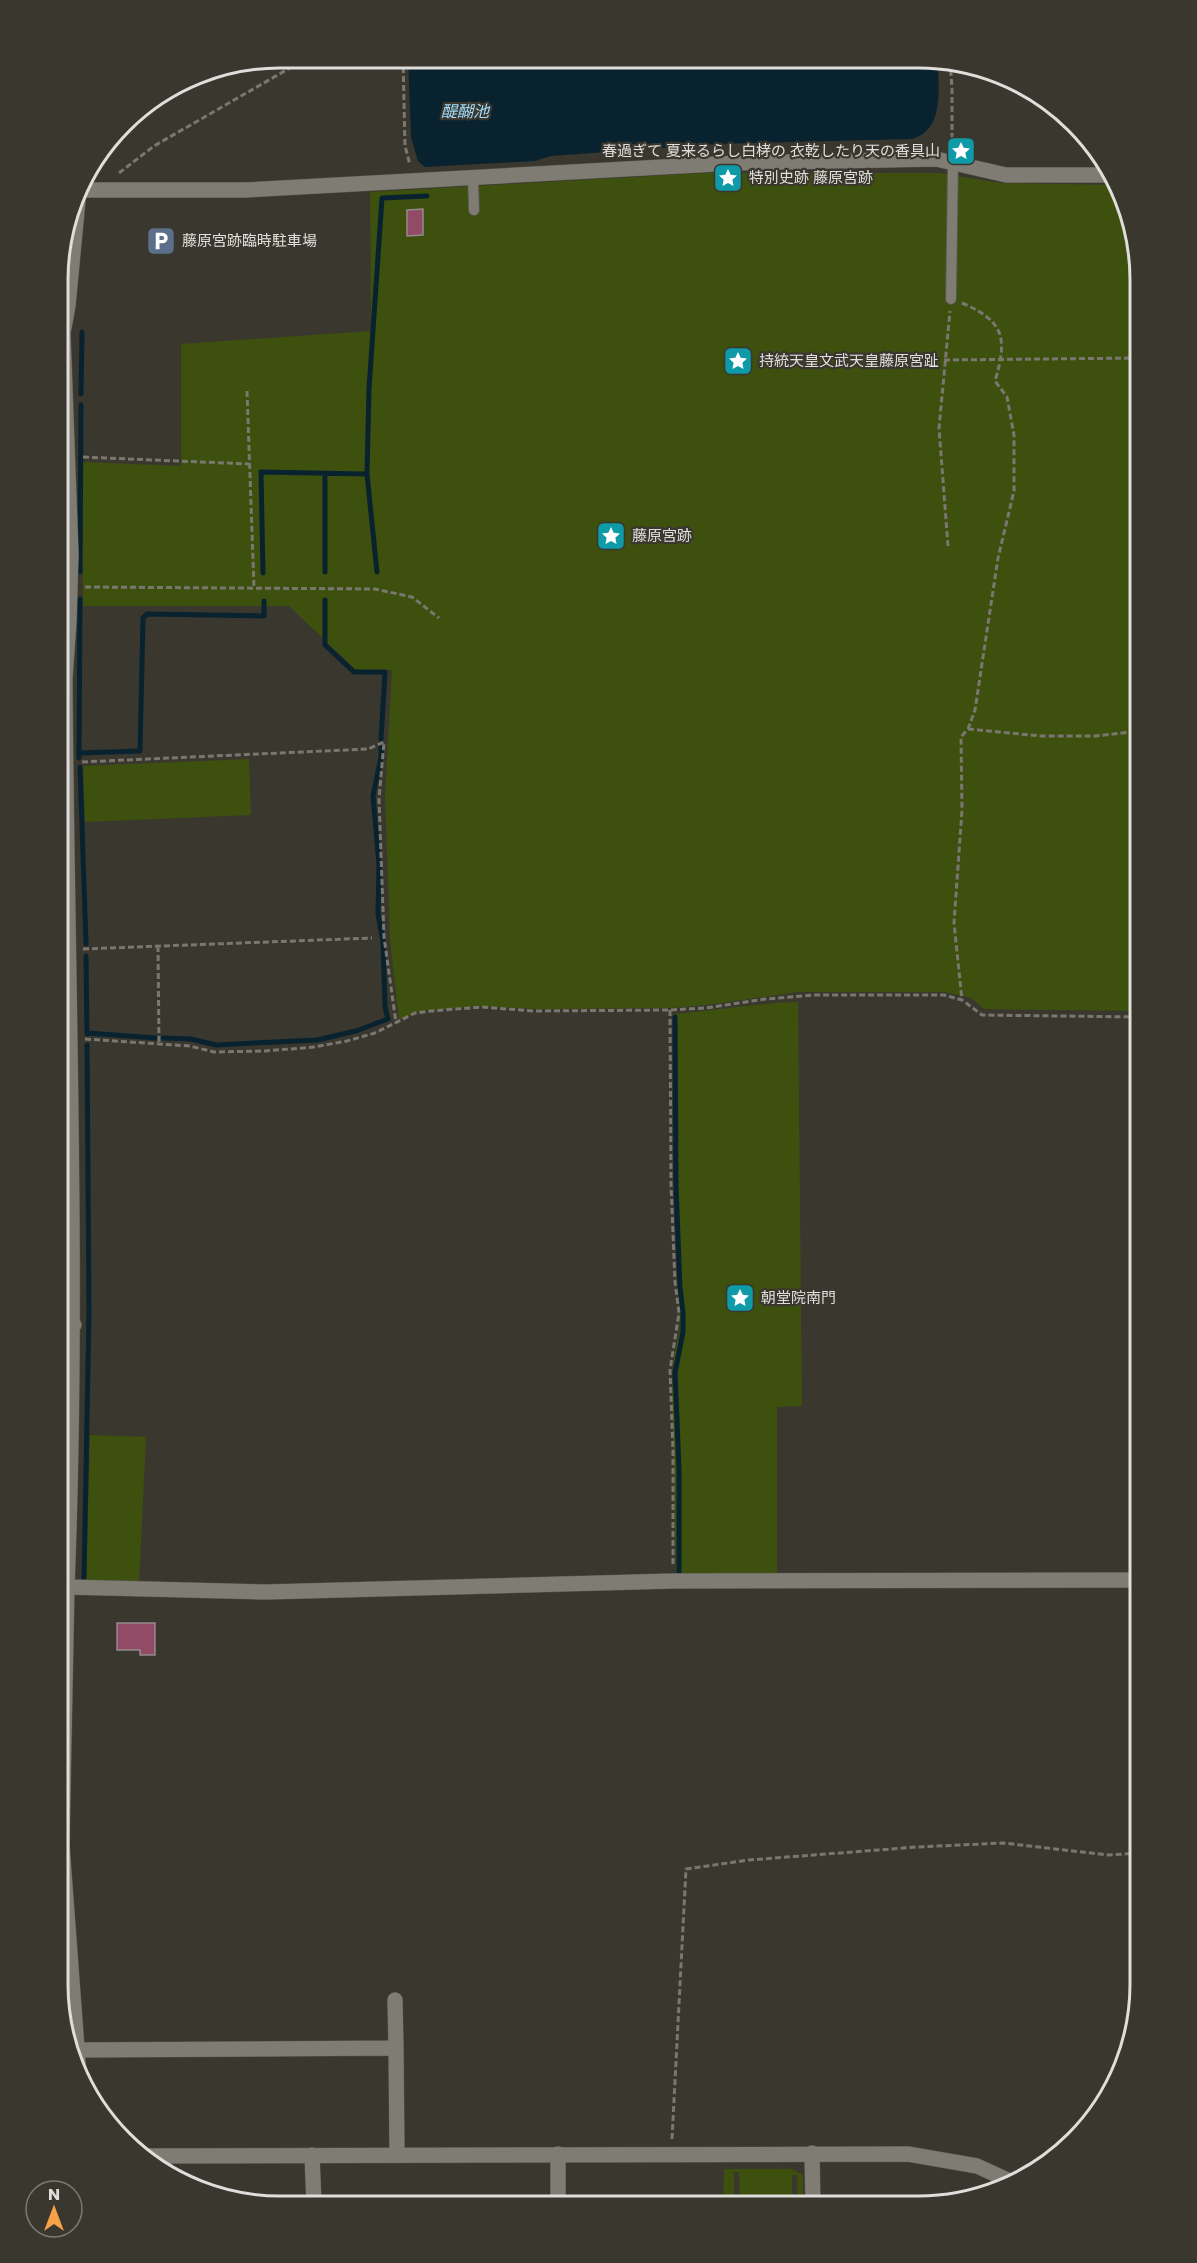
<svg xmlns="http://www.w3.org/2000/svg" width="1197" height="2263" font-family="Poppins,'Noto Sans JP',sans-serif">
  <rect width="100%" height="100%" fill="#3a372f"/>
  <path fill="#3d500e" d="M704,173H938L1000,183L1117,185L1128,209L1140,280V1011L984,1009L971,998L944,992H798L707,1005L673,1008L537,1009L480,1006L420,1011L399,1020L390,940L385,796L392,670L358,672L289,606H83L82,462L181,466V344L371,331L370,192Z
    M249,759L251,815L85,822L83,766Z
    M798,1002L802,1406L777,1407V1577H676L672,1393L674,1357L680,1329L677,1285L673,1014C715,1011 756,1003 798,1002Z
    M90,1435L146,1437L139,1584H86Z
    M1136,1443H1140V1574H1135Z
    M724,2169H792L803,2175V2206H798L797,2175H792V2206L740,2205L739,2172H734V2205H723Z"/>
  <path fill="#08232f" d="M408,58L938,61C938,88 945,130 912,139L718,144L551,156L535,161L425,167L418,161L411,137Z"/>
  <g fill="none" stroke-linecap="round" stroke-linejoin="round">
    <path stroke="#08232f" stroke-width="5" d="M81,394L82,332
      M325,473V572
      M367,474L377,572
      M80,572L81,405
      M263,573L261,472L367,474L369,389L382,198L427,196
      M325,600V645L354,672H385L381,739
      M79,753L140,751L143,618L147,614L264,616V601
      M79,758L80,599
      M80,767L86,944
      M86,956L87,1034
      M675,1017L676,1187L680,1287L683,1313V1332L675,1373L679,1468V1576
      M87,1033L156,1038
      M163,1038L191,1039L216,1045L317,1040L356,1031L388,1019L385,1007L383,942L378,914L379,864L373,796L381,757V745
      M84,1578L89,1312L87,1045"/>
  </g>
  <path fill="#914b65" stroke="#948a8d" stroke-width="1.5" d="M423,209V235L407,236V210Z
    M117,1623H155V1655H140V1650H117Z"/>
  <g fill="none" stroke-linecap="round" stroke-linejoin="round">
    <g stroke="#56544e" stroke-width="12">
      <path id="lane" d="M473,178L474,210
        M951,299L953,162"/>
    </g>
    <g stroke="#56544e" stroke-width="16">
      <path id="street" d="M79,190L68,306L63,333L71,554L69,621L65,679C67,982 79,1284 67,1587L266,1592L673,1581L1140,1580
        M245,190L735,163L936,159L1006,175H1112
        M58,1325H74
        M395,2000L396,2048
        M77,2050L396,2048L397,2154
        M812,2153L813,2206
        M558,2154V2205
        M312,2155L314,2204"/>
    </g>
    <g stroke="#56544e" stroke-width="16">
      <path id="secondary" d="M77,190H245
        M57,1586L67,1587L62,1845L79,2075
        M141,2156L908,2154L977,2166L1012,2182"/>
    </g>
    <path stroke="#797770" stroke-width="3" stroke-dasharray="6 3" stroke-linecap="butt" d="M403,58L405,146L410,165
      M950,61L952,88V146
      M119,173L154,146L309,57
      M962,303C1004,321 1008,338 995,381L1007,397L1014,435V491L998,558L975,710L968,729L961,737L962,810L954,923L962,1000
      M944,360L1140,358
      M247,391L254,588
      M83,457L249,464
      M948,546L939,428L950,311
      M85,587L375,589L412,597L439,618
      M968,729L1041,736H1096L1140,731
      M82,762L368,749L384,742L379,799L384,937L396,1023
      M158,946L159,1044
      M83,949L372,938
      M670,1010L671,1184L675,1282L679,1313L670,1370L673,1450V1565
      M85,1039L190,1046L214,1052L265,1051L314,1047L347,1041L375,1033L415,1013L431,1011L482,1007L533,1011L670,1010L706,1008L765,999L814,995H944L962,1000L982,1015L1140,1017
      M672,2139L686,1869L749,1860L917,1847L1003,1843L1108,1855L1140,1853"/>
    <use href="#lane" stroke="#7f7c73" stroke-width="10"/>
    <use href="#street" stroke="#7f7c73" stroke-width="15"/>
    <use href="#secondary" stroke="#7f7c73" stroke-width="15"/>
  </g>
  <defs>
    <g id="sight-square" transform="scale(1.5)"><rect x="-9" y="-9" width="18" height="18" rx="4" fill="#0f9aa8" stroke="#3a372f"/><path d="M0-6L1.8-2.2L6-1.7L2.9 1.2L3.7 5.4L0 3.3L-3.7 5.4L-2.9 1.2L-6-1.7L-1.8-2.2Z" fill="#fff"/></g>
    <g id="parking-square" transform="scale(1.5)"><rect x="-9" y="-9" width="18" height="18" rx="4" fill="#5c6f8a" stroke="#3a372f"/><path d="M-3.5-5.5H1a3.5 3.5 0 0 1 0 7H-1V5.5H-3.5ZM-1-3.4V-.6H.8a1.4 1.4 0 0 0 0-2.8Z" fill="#fff"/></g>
  </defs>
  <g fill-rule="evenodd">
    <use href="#sight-square" x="961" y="151"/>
    <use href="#sight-square" x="728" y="178"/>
    <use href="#parking-square" x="161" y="241"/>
    <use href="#sight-square" x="738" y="361"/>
    <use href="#sight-square" x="611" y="536"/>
    <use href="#sight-square" x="740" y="1298"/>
  </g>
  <g text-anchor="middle" stroke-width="4.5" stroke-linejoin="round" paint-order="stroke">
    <g font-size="15" fill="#e0deda" stroke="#3a372f" text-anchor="start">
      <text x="940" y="156" text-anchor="end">春過ぎて 夏来るらし白𣑥の 衣乾したり天の香具山</text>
      <text x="749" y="183">特別史跡 藤原宮跡</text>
      <text x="182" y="246">藤原宮跡臨時駐車場</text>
      <text x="759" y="366">持統天皇文武天皇藤原宮趾</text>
      <text x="632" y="541">藤原宮跡</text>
      <text x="761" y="1303">朝堂院南門</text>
    </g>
    <g font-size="16" font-style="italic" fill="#9fdefd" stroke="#3a372f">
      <text x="465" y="117">醍醐池</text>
    </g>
  </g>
  <path d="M0 0H1197V2263H0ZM280 68H918A212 212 0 0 1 1130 280V1984A212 212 0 0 1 918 2196H280A212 212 0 0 1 68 1984V280A212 212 0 0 1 280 68Z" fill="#3a372f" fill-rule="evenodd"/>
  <path fill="none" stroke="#e0deda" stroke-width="3" d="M280 68H918A212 212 0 0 1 1130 280V1984A212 212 0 0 1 918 2196H280A212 212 0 0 1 68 1984V280A212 212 0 0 1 280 68Z"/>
  <g transform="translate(54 2209)"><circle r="28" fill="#3a372f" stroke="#7c7a73" stroke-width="1.5"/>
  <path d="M0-4.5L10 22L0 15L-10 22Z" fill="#f7a149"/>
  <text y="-9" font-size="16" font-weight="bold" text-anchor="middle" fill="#e0deda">N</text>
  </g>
</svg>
